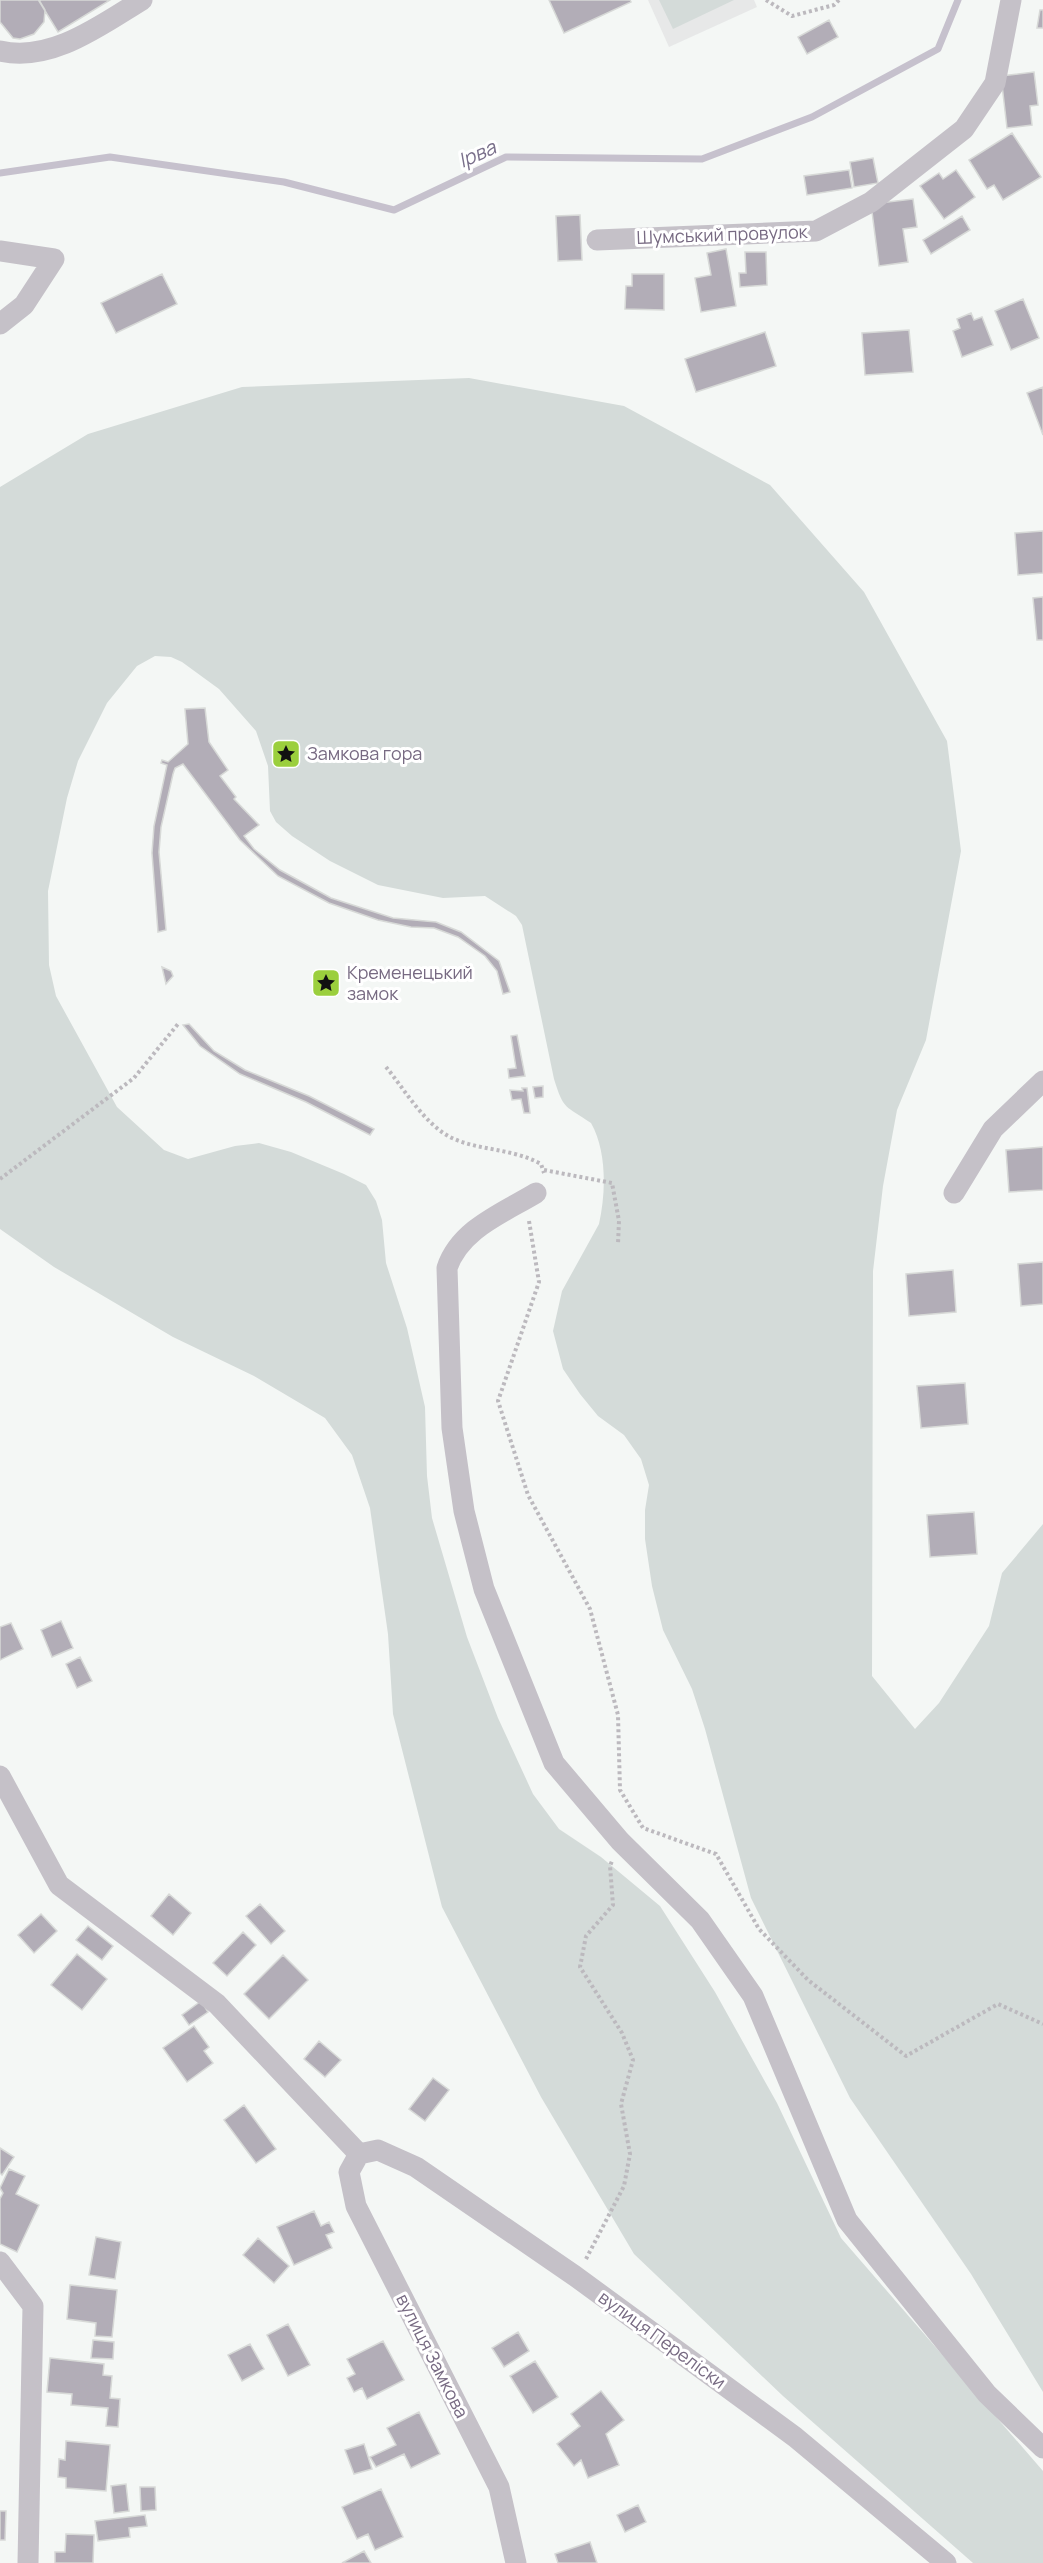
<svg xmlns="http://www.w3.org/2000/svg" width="1043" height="2563" font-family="Manrope,sans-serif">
  <rect width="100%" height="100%" fill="#f4f7f5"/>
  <path fill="#e7e8e8" d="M648,0H754L757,7L669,47Z"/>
  <path fill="#d4dbd9" d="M659,0H734L673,29Z
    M469,378L624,406L770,485L864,592L947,741L961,851L926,1040L897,1110L883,1186L873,1271L872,1676L915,1729L939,1703L989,1626L1002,1573L1043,1524V2392L971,2274L850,2098L751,1898L705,1729L692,1689L663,1630L652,1586L645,1539V1510L649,1485L641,1459L624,1435L598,1416L580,1394L563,1369L553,1331L562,1291L599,1224C606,1193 607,1151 591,1123C565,1105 564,1111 554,1079L522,925L516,916L485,896L443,898L378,885L330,861L292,836L276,822L270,811L268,766L256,731L219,689L182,662L171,657L155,656L137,666L107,703L78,761L67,798L48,891L49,965L56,996L117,1107L164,1150L188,1159L235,1146L259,1143L291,1152L344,1174L366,1185L376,1201L382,1220L386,1263L407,1328L425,1407L427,1476L432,1518L467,1637L498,1718L533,1794L559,1829L601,1857L660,1906L715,1992L777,2103L841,2238L1043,2471V2563H973L783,2396L634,2254L541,2097L442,1907L393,1714L388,1634L370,1508L352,1455L325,1418L254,1376L173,1337L54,1267L0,1229V487L88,434L242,387Z"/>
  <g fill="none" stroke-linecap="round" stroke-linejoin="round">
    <path stroke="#c6c1cd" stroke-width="7" d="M0,173L110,157L284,182L394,210L506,157L702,159L812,117L938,49L958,0"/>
  </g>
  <path fill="#b2adb7" stroke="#d7d9d7" stroke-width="1.5" d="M0,0H39L45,10L44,22L34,34L20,39L13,38L0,22Z
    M41,0H110L58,32L39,1Z
    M549,0H630L631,2L564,33Z
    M1040,10H1043V28H1037Z
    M829,20L838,37L807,54L798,37Z
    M1034,72L1038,105L1030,106L1032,125L1007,128L1001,76Z
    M1012,133L1041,177L1003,200L994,185L987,189L969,160Z
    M873,158L878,183L854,187L850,162Z
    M849,170L852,188L807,195L804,176Z
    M956,170L975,197L944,219L920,186L939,173L943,179Z
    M913,199L917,227L903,229L908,262L879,266L871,204Z
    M580,215L582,260L558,261L556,216Z
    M962,216L970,230L931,254L923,240Z
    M726,249L736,306L701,312L695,278L711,275L707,253Z
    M745,252H766L767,285L740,287L739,273H746Z
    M162,274L177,304L116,333L101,303Z
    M632,274H664V310L625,309L626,286H632Z
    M1023,299L1039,338L1011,350L995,311Z
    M971,313L974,320L982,317L993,345L962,357L953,331L960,328L957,319Z
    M909,330L913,372L865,375L862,333Z
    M765,332L776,366L696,392L685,359Z
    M1043,387V435L1027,393Z
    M1043,531V573L1018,575L1015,533Z
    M1043,597V640H1037L1033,598Z
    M205,708L209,742L228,770L220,776L236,797L234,799L259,825L244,836L254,849L280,870L331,898L393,918L436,922L461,932L499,961L510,992L503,994L497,971L485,956L458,937L434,928L411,927L378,920L329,903L278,876L240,840L183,764L175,768L173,774L161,827L159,852L166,930L158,932L152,853L154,826L167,765L161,763L162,760L168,762L188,744L185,709Z
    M162,967L171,971L173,976L166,984Z
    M189,1024L214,1051L245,1070L309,1096L374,1129L370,1135L306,1102L240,1074L200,1046L183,1025Z
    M517,1035L525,1076L509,1078L508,1069L516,1068L511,1036Z
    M543,1086V1097L535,1098L533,1087Z
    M522,1088H527L530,1113H524L521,1099L512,1100L510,1090L523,1091Z
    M1043,1147V1190L1009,1192L1006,1150Z
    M1043,1262V1304L1021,1306L1018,1264Z
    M953,1270L956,1312L909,1316L906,1274Z
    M965,1383L968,1424L921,1428L917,1386Z
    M974,1512L977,1554L930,1557L927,1515Z
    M61,1621L73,1648L52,1657L41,1630Z
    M11,1623L23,1649L0,1660V1627Z
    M80,1657L92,1681L77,1688L66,1664Z
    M169,1894L191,1913L173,1935L151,1916Z
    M260,1904L285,1931L271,1944L246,1916Z
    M41,1914L57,1931L34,1953L18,1935Z
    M88,1926L113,1946L102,1960L76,1940Z
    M243,1932L256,1945L227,1976L213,1963Z
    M77,1954L107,1979L82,2010L51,1985Z
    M283,1955L308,1980L269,2019L244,1994Z
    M201,2001L208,2012L189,2025L182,2015Z
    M194,2026L209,2047L204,2051L213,2063L187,2082L163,2048Z
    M319,2041L341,2060L325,2077L304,2059Z
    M433,2078L449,2090L425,2121L409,2109Z
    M244,2105L276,2149L256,2163L224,2120Z
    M0,2148L14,2157L2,2175L0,2173Z
    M9,2169L25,2176L16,2194L39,2205L17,2252L0,2244V2199L3,2193L0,2188Z
    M314,2211L321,2226L329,2222L334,2232L326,2235L332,2248L294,2265L277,2227Z
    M96,2237L121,2242L115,2279L89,2275Z
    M258,2238L289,2266L274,2283L243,2255Z
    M70,2285L117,2290L112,2337L95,2336L96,2323L67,2319Z
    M288,2324L310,2365L288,2376L267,2335Z
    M518,2332L529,2351L504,2367L492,2348Z
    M93,2340L114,2342L113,2359L91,2358Z
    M383,2341L404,2380L367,2399L362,2388L354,2392L347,2378L355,2374L347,2359Z
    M250,2344L264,2369L242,2381L228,2355Z
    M50,2358L104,2364L103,2375L112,2376L110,2398L120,2399L118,2427L106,2426L108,2408L71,2405L72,2394L47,2392Z
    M535,2361L558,2397L533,2413L510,2376Z
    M601,2391L624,2420L606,2434L619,2465L588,2478L581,2460L574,2466L557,2444L580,2426L571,2414Z
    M419,2412L440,2454L411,2468L404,2454L376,2467L370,2457L396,2445L387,2428Z
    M66,2441L110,2445L106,2491L66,2488V2478L58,2477L59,2459L65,2460Z
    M364,2444L372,2469L354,2474L345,2450Z
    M126,2484L129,2511L114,2513L111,2486Z
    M140,2487H155L156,2510L141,2511Z
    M381,2489L403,2537L375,2550L368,2534L357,2539L342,2507Z
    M638,2505L646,2522L625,2532L617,2515Z
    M0,2511H6L5,2540H0Z
    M145,2515L147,2526L129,2528L130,2537L98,2541L95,2521Z
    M66,2534L94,2535L93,2563H55V2552H65Z
    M590,2542L597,2563H558L555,2554Z
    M364,2551L371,2563H342Z"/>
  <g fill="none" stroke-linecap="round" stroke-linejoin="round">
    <path stroke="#bcb9be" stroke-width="4" stroke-dasharray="3 3" stroke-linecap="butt" d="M766,0L792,16L834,5L839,0
      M386,1067C405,1090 425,1125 452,1138C480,1151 512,1148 541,1164L544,1173
      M544,1170L612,1183L619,1221L618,1244
      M0,1179L134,1078L178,1024
      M529,1221L539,1282L498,1401L528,1495L590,1609L618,1715L620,1790L643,1828L716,1854L759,1929L808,1980L906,2056L998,2004L1043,2024
      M586,2259L624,2186L630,2154L621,2104L633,2060L622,2033L580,1967L586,1936L613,1905L610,1866L612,1861"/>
    <path stroke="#c5c1c8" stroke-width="21" d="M0,51C51,63 101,25 142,0
      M597,240L816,231L871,202L964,129L995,83L1011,0
      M0,251L54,259L24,305L0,324
      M536,1193C503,1213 460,1229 447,1268L452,1428L464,1511L484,1589L554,1763L620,1841L700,1920L753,1996L847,2220L987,2394L1043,2448
      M954,1193L993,1129L1043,1081
      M0,1776L59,1885L217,2004L359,2154
      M359,2154L378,2150L416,2167L575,2276L795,2437L946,2563
      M359,2154L349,2172L356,2206L499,2487L516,2563
      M0,2262L33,2306L28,2563"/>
  </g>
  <defs>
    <g id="sight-square" transform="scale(1.5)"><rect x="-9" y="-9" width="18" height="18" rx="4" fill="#9bcf3d" stroke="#fff"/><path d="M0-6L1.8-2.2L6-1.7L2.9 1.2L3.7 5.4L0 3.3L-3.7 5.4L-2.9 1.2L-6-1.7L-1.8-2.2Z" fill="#111"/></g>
  </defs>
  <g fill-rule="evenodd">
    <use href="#sight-square" x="286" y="754"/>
    <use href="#sight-square" x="326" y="983"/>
  </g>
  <g text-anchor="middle" stroke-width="6" stroke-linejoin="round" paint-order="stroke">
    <g font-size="18" fill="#776a82" stroke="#fff">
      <text transform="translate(722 235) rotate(-2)" y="6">Шумський провулок</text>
      <text transform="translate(662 2340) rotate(36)" y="6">вулиця Переліски</text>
      <text transform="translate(432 2356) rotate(63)" y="6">вулиця Замкова</text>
    </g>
    <g font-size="18" fill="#776a82" stroke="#fff" text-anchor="start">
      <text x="307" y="760">Замкова гора</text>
      <text x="347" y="979">Кременецький<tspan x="347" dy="21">замок</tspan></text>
    </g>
    <g font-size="20" font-style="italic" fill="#7a708b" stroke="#fff">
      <text transform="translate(477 154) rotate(-24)" y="7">Ірва</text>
    </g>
  </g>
</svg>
